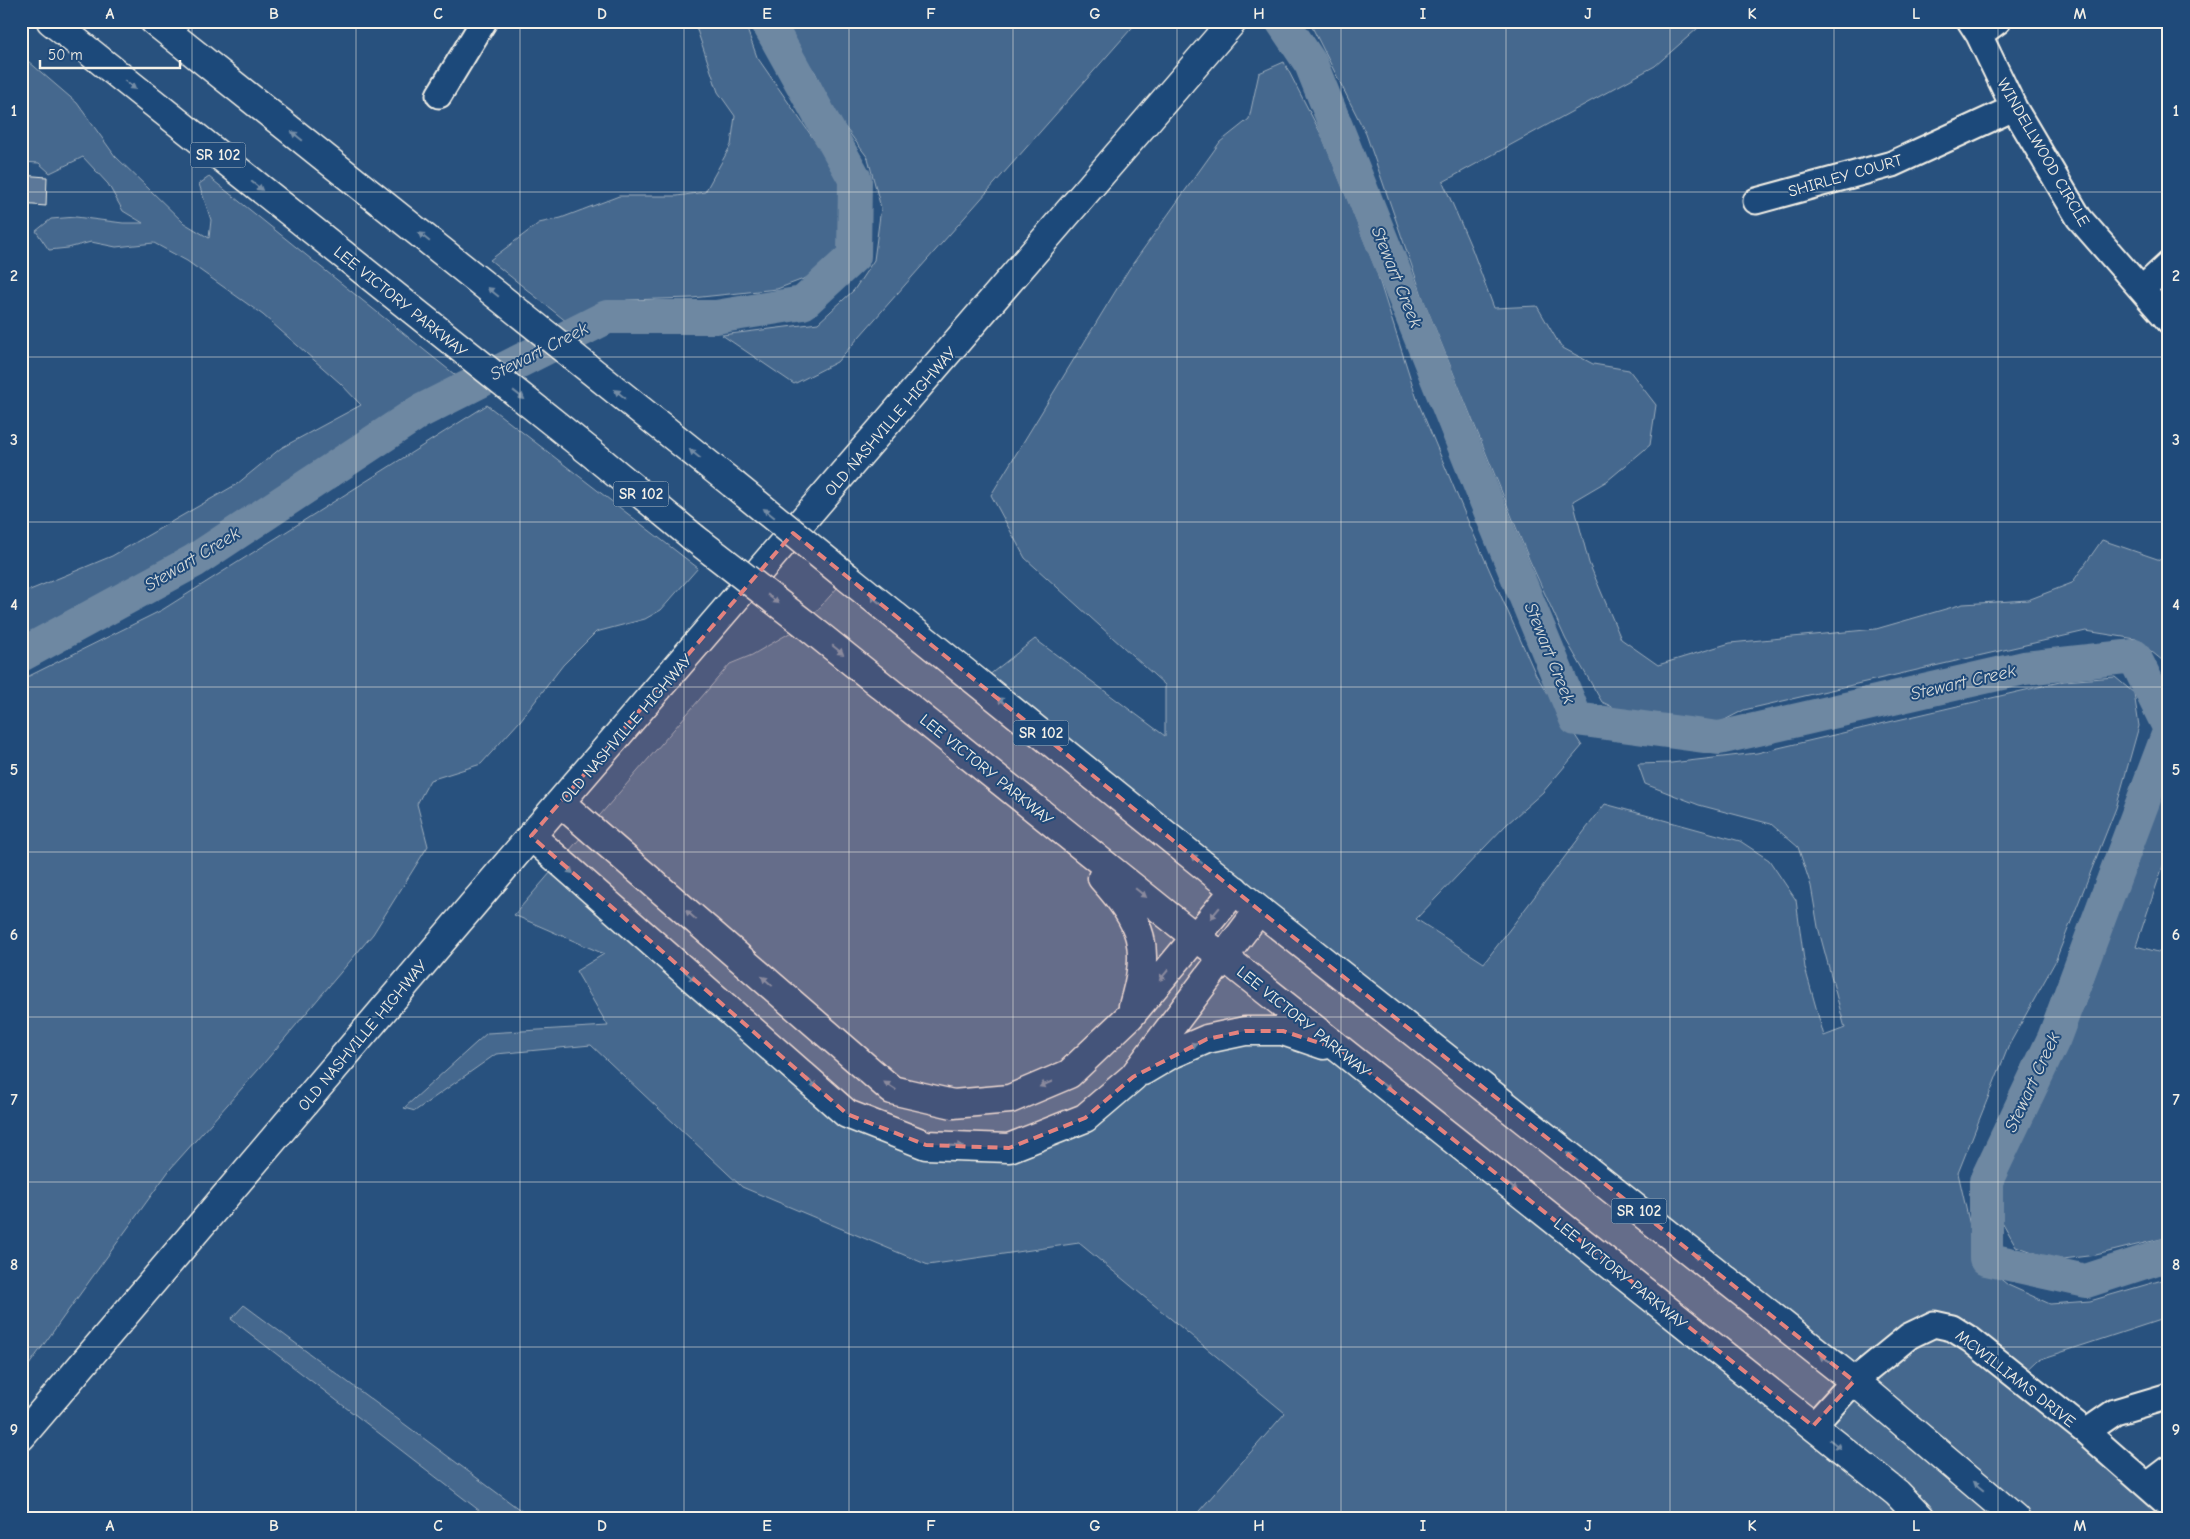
<svg xmlns="http://www.w3.org/2000/svg" width="2190" height="1539" font-family="'Comic Neue',sans-serif">
  <rect width="100%" height="100%" fill="#28517e"/>
  <filter id="ink" filterUnits="userSpaceOnUse"><feTurbulence type="fractalNoise" baseFrequency=".02" numOctaves="2"/><feDisplacementMap in="SourceGraphic" scale="10" xChannelSelector="R" yChannelSelector="G"/><feConvolveMatrix kernelMatrix="1 2 1 2 8 2 1 2 1" color-interpolation-filters="sRGB"/></filter>
  <g filter="url(#ink)">
    <path fill="#45688e" stroke="#9cacbb" d="M694,21H744L757,57L844,183L845,242L822,272L777,289L692,298L627,300L567,322L490,260L539,223L561,218L619,196H677L705,192L731,145L735,116L718,92Z
      M776,21H1138L837,362L794,384L722,335L818,323L854,290L874,260L881,208L868,158L836,115L815,72Z
      M1311,21H1706L1655,66L1443,182L1472,249L1494,308L1537,306L1561,347L1593,364L1629,370L1656,405L1650,445L1607,481L1573,501L1589,563L1621,639L1658,665L1730,643L1876,629L1963,604L2028,600L2072,583L2102,540L2169,563V668L2168,665L2136,639L2086,631L1744,710L1713,726L1640,720L1602,702L1566,640L1529,559L1424,301L1366,134L1310,23Z
      M21,55L77,103L115,156L184,223L209,238L211,220L199,184L209,177L459,378L300,472L206,540L61,621L21,636V591L30,590L112,556L237,484L281,448L361,405L340,383L263,315L187,261L154,243L116,247L91,242L68,248L49,250L36,231L51,219L76,217L123,223H143L123,211L108,184L83,157L50,173L39,163L21,162Z
      M1284,62L1322,136L1376,270L1418,402L1470,526L1536,675L1582,746L1543,792L1506,825L1416,919L1484,963L1605,804L1740,841L1769,860L1796,900L1805,968L1824,1036L1845,1028L1818,927L1811,886L1798,847L1771,824L1699,805L1645,784L1638,764L1671,763L1757,753L2064,681L2115,677L2134,693L2139,726L2116,808L2055,962L2009,1045L1958,1173L1978,1261L2008,1285L2050,1304L2090,1301L2169,1278V1317L2038,1360L2019,1378L2169,1505V1518H1193L1285,1413L1079,1243L928,1265L742,1187L591,1045L496,1054L415,1111L404,1108L487,1033L608,1026L576,971L604,954L514,915L730,664L752,655L805,624L847,577L979,683L1035,639L1165,736V685L1025,558L991,495L1129,269L1220,142L1249,119L1259,73Z
      M487,405L698,568L661,610L645,619L596,632L563,665L520,721L481,764L430,780L417,804L428,846L373,934L259,1069L171,1168L21,1376V680L162,610Z
      M2169,761V848L2136,946L2169,955V1237L2096,1255L2055,1260L2016,1246L2000,1218L2001,1175L2042,1084L2083,1008L2149,825Z
      M244,1305L531,1518H489L231,1319Z"/>
    <g fill="none" stroke-linecap="round" stroke-linejoin="round">
      <path stroke="#6e88a2" stroke-width="34" d="M1282,21L1311,64L1487,503L1576,719L1719,738L2024,668L2134,656L2169,727
        M21,655L194,561L419,412L607,317H716L803,303L854,256L855,179L767,21
        M2169,732L2054,1038L1986,1181V1259L2086,1281L2169,1254"/>
    </g>
    <path fill="#5b7899" stroke="#f4f1e8" d="M21,175L47,177L46,206L21,204Z"/>
    <g fill="none" stroke-linecap="round" stroke-linejoin="round">
      <g stroke="#f4f1e8" stroke-width="29">
        <path id="minor" d="M1970,21L1979,35L2014,108L2079,218L2169,321
          M1979,35L1998,21
          M439,95L484,21
          M1756,201L1892,164L2014,108
          M2142,289L2169,264
          M1813,1426L1854,1381L1909,1336L1934,1324L1952,1328L1971,1340L2086,1432L2169,1505
          M2086,1432L2115,1412L2169,1396
          M2148,1485L2169,1469"/>
      </g>
      <g stroke="#f4f1e8" stroke-width="31">
        <path id="major" d="M51,21L589,451L693,537
          M154,21L733,484
          M847,577L1259,910L1854,1381L2015,1518
          M805,624L1195,937L1224,957L1897,1493L1921,1518
          M561,803L892,1090L953,1104L1010,1099L1069,1074L1130,1016L1235,890
          M531,836L847,1114L926,1145L1009,1148L1085,1118L1133,1077L1259,910
          M1102,878C1143,924 1151,946 1133,1006
          M1143,1071L1170,1055L1207,1039L1245,1031H1283L1324,1045
          M21,1437L531,836L1233,21"/>
      </g>
      <use href="#minor" stroke="#1f4a7a" stroke-width="25"/>
      <use href="#major" stroke="#1f4a7a" stroke-width="28"/>
      <g stroke="#f4f1e8" stroke-width="31" stroke-linecap="butt">
        <path id="major-bridge" d="M733,484L847,577
          M693,537L805,624"/>
      </g>
      <use href="#major-bridge" stroke="#1f4a7a" stroke-width="28"/>
    </g>
    <defs><path id="oneway-solid" d="M-6-.8H1V-3.2L6.5 0L1 3.2V.8H-6Z" transform="scale(1.25)"/></defs>
    <g fill="#748da6">
      <use href="#oneway-solid" transform="translate(130 85) rotate(39)"/>
      <use href="#oneway-solid" transform="translate(297 136) rotate(-141)"/>
      <use href="#oneway-solid" transform="translate(257 186) rotate(39)"/>
      <use href="#oneway-solid" transform="translate(424 237) rotate(-141)"/>
      <use href="#oneway-solid" transform="translate(493 292) rotate(-141)"/>
      <use href="#oneway-solid" transform="translate(620 394) rotate(-141)"/>
      <use href="#oneway-solid" transform="translate(519 395) rotate(38)"/>
      <use href="#oneway-solid" transform="translate(695 454) rotate(-141)"/>
      <use href="#oneway-solid" transform="translate(769 513) rotate(-141)"/>
      <use href="#oneway-solid" transform="translate(773 599) rotate(38)"/>
      <use href="#oneway-solid" transform="translate(876 600) rotate(-141)"/>
      <use href="#oneway-solid" transform="translate(838 650) rotate(39)"/>
      <use href="#oneway-solid" transform="translate(1003 702) rotate(-141)"/>
      <use href="#oneway-solid" transform="translate(1197 859) rotate(-141)"/>
      <use href="#oneway-solid" transform="translate(568 869) rotate(41)"/>
      <use href="#oneway-solid" transform="translate(1141 893) rotate(39)"/>
      <use href="#oneway-solid" transform="translate(1215 913) rotate(130)"/>
      <use href="#oneway-solid" transform="translate(691 915) rotate(-139)"/>
      <use href="#oneway-solid" transform="translate(1164 975) rotate(130)"/>
      <use href="#oneway-solid" transform="translate(690 976) rotate(41)"/>
      <use href="#oneway-solid" transform="translate(767 981) rotate(-139)"/>
      <use href="#oneway-solid" transform="translate(1191 1046) rotate(-23)"/>
      <use href="#oneway-solid" transform="translate(812 1083) rotate(41)"/>
      <use href="#oneway-solid" transform="translate(1046 1084) rotate(157)"/>
      <use href="#oneway-solid" transform="translate(890 1086) rotate(-147)"/>
      <use href="#oneway-solid" transform="translate(1385 1086) rotate(39)"/>
      <use href="#oneway-solid" transform="translate(957 1146) rotate(3)"/>
      <use href="#oneway-solid" transform="translate(1572 1157) rotate(-142)"/>
      <use href="#oneway-solid" transform="translate(1512 1187) rotate(39)"/>
      <use href="#oneway-solid" transform="translate(1699 1258) rotate(-142)"/>
      <use href="#oneway-solid" transform="translate(1708 1343) rotate(39)"/>
      <use href="#oneway-solid" transform="translate(1826 1359) rotate(-142)"/>
      <use href="#oneway-solid" transform="translate(1835 1444) rotate(39)"/>
      <use href="#oneway-solid" transform="translate(1978 1486) rotate(-140)"/>
    </g>
  </g>
  <path fill="#e4827e" fill-opacity="0.2" stroke="#e4827e" stroke-width="4" stroke-dasharray="10 6" stroke-linejoin="round" d="M793,533L1259,910L1854,1381L1813,1426L1341,1050L1283,1031H1245L1207,1039L1133,1077L1085,1118L1009,1148L926,1145L847,1114L531,836Z"/>
  <path fill="none" stroke="#f4f1e8" stroke-width="1" stroke-opacity="0.55" d="M192,21V1518M356,21V1518M520,21V1518M684,21V1518M849,21V1518M1013,21V1518M1177,21V1518M1341,21V1518M1506,21V1518M1670,21V1518M1834,21V1518M1998,21V1518M21,192H2169M21,357H2169M21,522H2169M21,687H2169M21,852H2169M21,1017H2169M21,1182H2169M21,1347H2169"/>
  <g text-anchor="middle" stroke-width="4" stroke-linejoin="round" paint-order="stroke">
    <g fill="#1f4a7a" stroke="#b4bfc7" stroke-width="1">
      <rect x="190.5" y="142.5" width="55" height="25" rx="4"/>
      <rect x="613.5" y="481.5" width="55" height="25" rx="4"/>
      <rect x="1013.5" y="720.5" width="55" height="25" rx="4"/>
      <rect x="1611.5" y="1198.5" width="55" height="25" rx="4"/>
    </g>
    <g font-size="15" font-weight="bold" fill="#f4f1e8">
      <text x="218" y="160">SR 102</text>
      <text x="641" y="499">SR 102</text>
      <text x="1041" y="738">SR 102</text>
      <text x="1639" y="1216">SR 102</text>
    </g>
    <g font-size="16" fill="#f4f1e8" stroke="#1f4a7a">
      <text transform="translate(2044 152) rotate(60)" y="6">WINDELLWOOD CIRCLE</text>
      <text transform="translate(1845 175) rotate(-16)" y="6">SHIRLEY COURT</text>
      <text transform="translate(401 301) rotate(39)" y="6">LEE VICTORY PARKWAY</text>
      <text transform="translate(890 421) rotate(-49)" y="6">OLD NASHVILLE HIGHWAY</text>
      <text transform="translate(626 728) rotate(-49)" y="6">OLD NASHVILLE HIGHWAY</text>
      <text transform="translate(987 769) rotate(39)" y="6">LEE VICTORY PARKWAY</text>
      <text transform="translate(1304 1021) rotate(39)" y="6">LEE VICTORY PARKWAY</text>
      <text transform="translate(362 1035) rotate(-50)" y="6">OLD NASHVILLE HIGHWAY</text>
      <text transform="translate(1621 1273) rotate(39)" y="6">LEE VICTORY PARKWAY</text>
      <text transform="translate(2016 1378) rotate(38)" y="6">MCWILLIAMS DRIVE</text>
    </g>
    <g font-size="18" font-style="italic" fill="#d9dcda" stroke="#1f4a7a">
      <text transform="translate(1397 277) rotate(68)" y="6">Stewart Creek</text>
      <text transform="translate(539 351) rotate(-27)" y="6">Stewart Creek</text>
      <text transform="translate(192 559) rotate(-31)" y="6">Stewart Creek</text>
      <text transform="translate(1550 653) rotate(68)" y="6">Stewart Creek</text>
      <text transform="translate(1963 682) rotate(-13)" y="6">Stewart Creek</text>
      <text transform="translate(2032 1082) rotate(-65)" y="6">Stewart Creek</text>
    </g>
  </g>
  <rect width="2190" height="1539" fill="none" stroke="#1f4a7a" stroke-width="55"/>
  <path d="M40 60v8h140v-8" fill="none" stroke="#f4f1e8" stroke-width="2.5"/>
  <text x="48" y="60" font-size="15" fill="#f4f1e8" stroke="#1f4a7a" stroke-width="4" paint-order="stroke">50 m</text>
  <rect x="28" y="28" width="2134" height="1484" fill="none" stroke="#f4f1e8" stroke-width="2"/>
  <g font-size="16" text-anchor="middle" font-weight="bold" fill="#f4f1e8">
    <text x="110" y="19">A</text>
    <text x="274" y="19">B</text>
    <text x="438" y="19">C</text>
    <text x="602" y="19">D</text>
    <text x="767" y="19">E</text>
    <text x="931" y="19">F</text>
    <text x="1095" y="19">G</text>
    <text x="1259" y="19">H</text>
    <text x="1423" y="19">I</text>
    <text x="1588" y="19">J</text>
    <text x="1752" y="19">K</text>
    <text x="1916" y="19">L</text>
    <text x="2080" y="19">M</text>
    <text x="14" y="116">1</text>
    <text x="2176" y="116">1</text>
    <text x="14" y="281">2</text>
    <text x="2176" y="281">2</text>
    <text x="14" y="445">3</text>
    <text x="2176" y="445">3</text>
    <text x="14" y="610">4</text>
    <text x="2176" y="610">4</text>
    <text x="14" y="775">5</text>
    <text x="2176" y="775">5</text>
    <text x="14" y="940">6</text>
    <text x="2176" y="940">6</text>
    <text x="14" y="1105">7</text>
    <text x="2176" y="1105">7</text>
    <text x="14" y="1270">8</text>
    <text x="2176" y="1270">8</text>
    <text x="14" y="1435">9</text>
    <text x="2176" y="1435">9</text>
    <text x="110" y="1531">A</text>
    <text x="274" y="1531">B</text>
    <text x="438" y="1531">C</text>
    <text x="602" y="1531">D</text>
    <text x="767" y="1531">E</text>
    <text x="931" y="1531">F</text>
    <text x="1095" y="1531">G</text>
    <text x="1259" y="1531">H</text>
    <text x="1423" y="1531">I</text>
    <text x="1588" y="1531">J</text>
    <text x="1752" y="1531">K</text>
    <text x="1916" y="1531">L</text>
    <text x="2080" y="1531">M</text>
  </g>
</svg>
